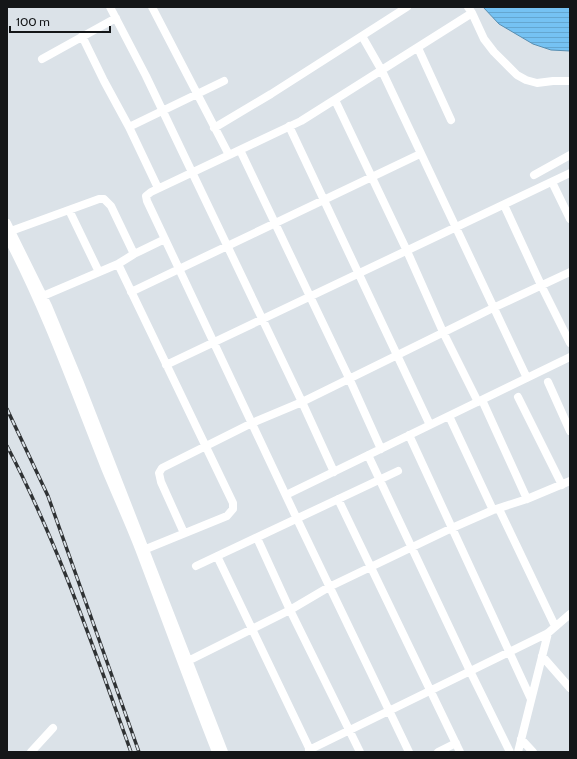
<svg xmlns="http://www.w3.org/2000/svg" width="577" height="759" font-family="Cabin,sans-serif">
  <defs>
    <pattern id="water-rules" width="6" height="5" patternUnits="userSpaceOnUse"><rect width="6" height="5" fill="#75c2f3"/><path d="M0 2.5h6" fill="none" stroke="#64a6d0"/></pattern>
  </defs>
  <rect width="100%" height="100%" fill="#dbe2e8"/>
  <path fill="url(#water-rules)" stroke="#588eb1" d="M483,7H570V51L551,50L533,44L499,24Z"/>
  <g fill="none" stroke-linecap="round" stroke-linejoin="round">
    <path stroke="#fff" stroke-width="8" d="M110,7L146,76L302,402L334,472
      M152,7L229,155
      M472,13L484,39L494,52L517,75L526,80L537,83L553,81H570
      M82,36L104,81L129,127L158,188
      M362,36L382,71L527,378
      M418,48L451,120
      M42,59L116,18
      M335,100L407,251L443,332L478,402
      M289,126L430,425
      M129,127L224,81
      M214,128L271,94L407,7
      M240,150L349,378L381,449
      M534,175L570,155
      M552,182L570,219
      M504,205L541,285L570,343
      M69,210L99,272
      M7,223L48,306L80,383L224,752
      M11,231L99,199H104L111,206L134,254
      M7,237C46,311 74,390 105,468C117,497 130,525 141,554C166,620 190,686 216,752
      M118,264L233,503V509L227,516L146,549
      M131,292L420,154
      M43,296L118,264L134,254L165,239
      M166,365L570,173
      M548,382L570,431
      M518,397L562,485
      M482,400L527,499
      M449,416L493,510
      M409,435L531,699
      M368,455L470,671L510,752
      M286,495L570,357
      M338,499L460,752
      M499,509L555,626
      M184,533L161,482L159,473L162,468L252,423L302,402L493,308L570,272
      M257,538L290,610L360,752
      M217,556L311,752
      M196,566L398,471
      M542,656L570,688
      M184,663L290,610L329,587L452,528L493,510L527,499L570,481
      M521,739L533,752
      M309,750L548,633L570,614
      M31,752L53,728
      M409,752L297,519L147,201L146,196L151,192L301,121L472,13L468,7
      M438,752L456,743
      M518,752L548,633"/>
    <g stroke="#2f3234" stroke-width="3.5">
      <path id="rail" d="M7,409L48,496L139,752
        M7,446C58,543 94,649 131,752"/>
    </g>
    <use href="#rail" stroke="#dbe2e8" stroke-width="2" stroke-dasharray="6" stroke-linecap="butt"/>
  </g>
  <rect width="577" height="759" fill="none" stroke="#141618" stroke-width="16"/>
  <path d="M10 26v6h100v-6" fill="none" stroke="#141618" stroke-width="2"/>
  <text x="16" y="26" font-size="12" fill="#141618" stroke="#dbe2e8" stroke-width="3" paint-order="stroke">100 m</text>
</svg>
